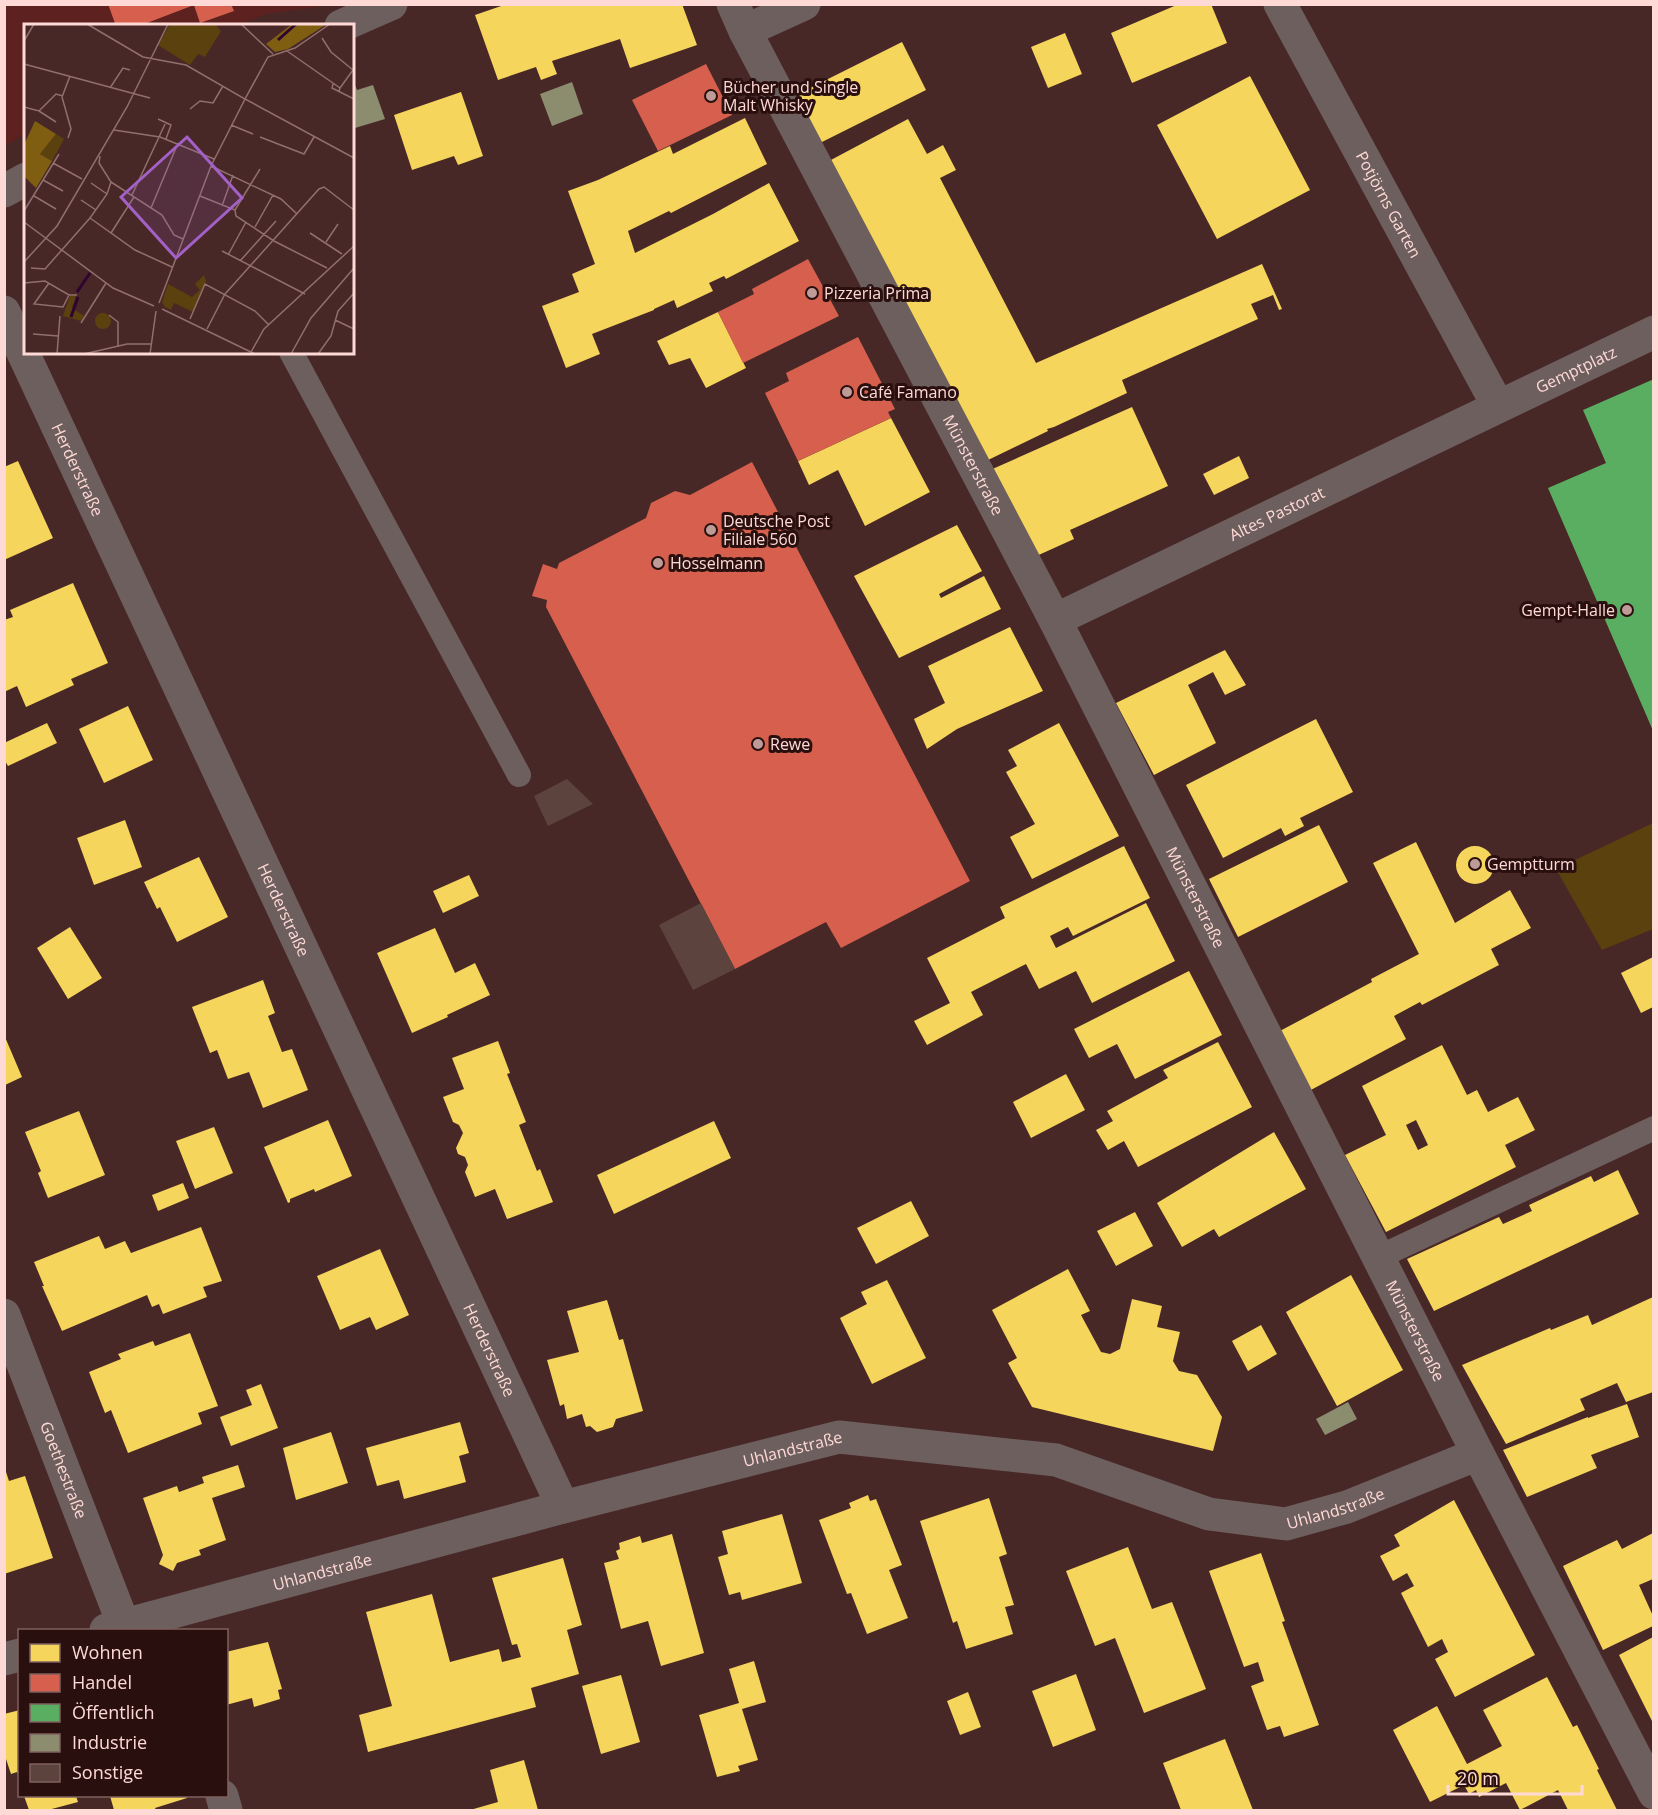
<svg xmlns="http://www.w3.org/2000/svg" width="1658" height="1815" font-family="'Open Sans',sans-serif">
  <rect width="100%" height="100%" fill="#472827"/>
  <path fill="#5d2120" d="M5,5H333L266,14L239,25L26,26L25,134L5,146Z"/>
  <path fill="#5a410e" d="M1653,823V929L1602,950L1556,869Z"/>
  <path fill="#f6d55c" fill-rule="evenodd" d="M507,4H682L697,45L630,68L620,39L552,61L557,74L541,80L536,67L498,80L475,15Z
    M1179,4H1211L1227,43L1132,83L1111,33Z
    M1065,33L1082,74L1048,88L1031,47Z
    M902,42L926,90L820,143L796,95Z
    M1250,76L1310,190L1217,239L1157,125Z
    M461,92L483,156L458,165L454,156L412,170L394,115Z
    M745,118L767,164L671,213L669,211L628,231L635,253L713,214L769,183L799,241L726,279L724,276L709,283L713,291L677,308L674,300L654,309V310L592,334L600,354L566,368L542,306L579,292L572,274L595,264L568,191L598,180L670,146L673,154Z
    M908,119L927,154L943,145L956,170L940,178L1036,363L1262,264L1282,309L1279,310L1273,295L1251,304L1258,319L1122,380L1127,393L1054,427L1047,429L1048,431L986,461L829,161Z
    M718,312L746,368L706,388L690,358L669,365L657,341Z
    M1132,407L1168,486L1070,530L1074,539L1032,558L988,471Z
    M891,418L930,492L865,526L838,470L809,485L798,461Z
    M1239,456L1249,478L1214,495L1203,474Z
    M18,461L53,538L4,560V467Z
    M957,525L982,571L939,594L941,598L984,576L1001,609L899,658L854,576Z
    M73,583L108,663L71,679L74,685L26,707L17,686L4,692V620L13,617L10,610Z
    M1010,627L1043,691L957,729L927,749L914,719L945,703L928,666Z
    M1225,650L1246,685L1225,695L1213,672L1188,685L1216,743L1154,775L1116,703Z
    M128,706L153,760L104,783L79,729Z
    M1316,719L1353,792L1300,818L1304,826L1285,836L1281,828L1223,858L1186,785Z
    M47,723L57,743L8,766L4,759V743Z
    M1059,723L1119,836L1032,879L1010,837L1035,824L1006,772L1017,766L1008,750Z
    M125,820L142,867L94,885L77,838Z
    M1319,825L1348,882L1238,937L1209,879Z
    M1416,842L1455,923L1510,890L1531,928L1491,949L1499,965L1422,1005L1420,1002L1394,1016L1406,1039L1309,1091L1278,1032L1372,982L1371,979L1419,954L1373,863Z
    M1124,846L1150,898L1073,936L1068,927L1050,936L1056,948L1146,903L1175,961L1092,1003L1076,971L1039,989L1026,964L971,992L983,1015L927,1045L914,1021L950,1003L927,958L1005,918L1000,907Z
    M1456 865a19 19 0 1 1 38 0a19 19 0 1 1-38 0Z
    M199,857L228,917L177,942L160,907L157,909L144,882Z
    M469,875L479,896L443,913L433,891Z
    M70,927L102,978L68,999L37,948Z
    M435,928L455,973L475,963L490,995L447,1015L448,1017L412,1033L377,953Z
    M1653,957V1007L1641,1013L1621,973Z
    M1189,971L1222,1035L1135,1079L1117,1044L1089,1058L1074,1029Z
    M263,980L275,1013L268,1016L282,1052L292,1049L308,1090L263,1108L249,1072L228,1079L217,1050L210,1053L192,1007Z
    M5,1037L22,1077L5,1085Z
    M498,1041L510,1073L507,1074L526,1122L519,1125L537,1171L540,1169L553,1202L507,1219L495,1189L475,1197L465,1172L468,1165L465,1157L458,1154L456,1148L463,1133L459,1125L453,1122L443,1097L464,1089L452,1058Z
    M1218,1042L1252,1107L1138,1167L1124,1141L1108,1150L1096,1130L1113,1121L1107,1111L1168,1078L1163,1070Z
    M1442,1045L1467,1095L1477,1090L1488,1112L1518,1097L1535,1130L1505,1145L1516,1167L1386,1232L1345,1155L1386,1135L1362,1086ZM1416,1120L1428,1145L1418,1150L1406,1125Z
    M1066,1074L1085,1110L1031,1138L1013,1102Z
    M79,1111L105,1175L48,1198L38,1173L41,1171L25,1132Z
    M328,1120L352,1176L315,1192L314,1189L290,1199V1202L288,1203L264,1147Z
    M714,1121L731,1158L614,1214L597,1175Z
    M214,1127L233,1173L195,1189L176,1141Z
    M1274,1132L1306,1189L1219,1237L1214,1229L1182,1247L1157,1203Z
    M1618,1170L1639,1214L1434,1311L1407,1259L1499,1217L1503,1224L1532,1211L1529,1205L1591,1176L1594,1182Z
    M183,1183L189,1198L158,1211L152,1195Z
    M911,1201L929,1236L876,1264L857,1228Z
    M1135,1212L1153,1246L1116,1266L1097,1231Z
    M201,1227L222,1281L203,1287L207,1297L163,1314L159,1304L152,1307L147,1295L62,1331L42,1286H44L34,1262L99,1236L105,1249L125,1241L131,1253Z
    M380,1249L409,1315L376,1330L370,1317L340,1330L317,1276Z
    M1068,1269L1090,1311L1081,1315L1101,1352L1110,1354L1120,1349L1132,1299L1162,1306L1157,1327L1180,1332L1173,1361L1179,1371L1197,1375L1222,1417L1213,1451L1032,1407L1008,1363L1017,1358L992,1310Z
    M1351,1275L1403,1370L1337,1406L1286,1312Z
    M887,1280L926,1358L872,1384L840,1318L867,1304L861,1292Z
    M1653,1297V1392L1626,1402L1617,1383L1580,1399L1585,1410L1506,1444L1462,1365L1550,1328L1551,1330L1588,1315L1592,1325Z
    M607,1300L619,1340L623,1339L643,1411L616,1419L613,1427L597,1432L590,1426L586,1427L582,1414L567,1419L564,1404L560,1406L547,1360L579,1352L567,1311Z
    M1261,1325L1277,1354L1248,1371L1232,1341Z
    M190,1333L218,1406L198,1413L202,1424L128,1453L111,1410L105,1413L89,1372L121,1359L118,1354L153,1341L155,1346Z
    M261,1384L278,1428L231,1446L220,1417L252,1405L246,1390Z
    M1627,1404L1639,1437L1591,1455L1597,1468L1527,1497L1503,1450L1588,1417V1418Z
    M460,1422L469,1453L459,1456L466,1482L404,1499L399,1480L377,1486L366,1448Z
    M331,1432L348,1483L296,1500L283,1448Z
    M238,1465L245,1487L212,1498L226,1540L199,1550L201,1555L177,1563L173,1571L159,1564L163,1555L143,1498L177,1486L179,1492L204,1483L202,1477Z
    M5,1469L9,1481L25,1476L53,1558L4,1574Z
    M868,1495L870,1501L876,1499L902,1565L889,1570L908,1618L867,1634L851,1593L847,1594L819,1520L851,1508L849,1503Z
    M989,1498L1007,1554L999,1557L1014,1605L1005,1607L1013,1634L966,1649L957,1621L953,1623L920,1521Z
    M1454,1500L1535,1655L1455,1697L1435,1659L1448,1652L1442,1639L1428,1647L1401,1593L1414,1586L1407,1573L1393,1581L1380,1556L1400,1546L1394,1535Z
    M782,1514L802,1583L742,1600L740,1592L729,1595L718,1557L728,1554L722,1531Z
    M1653,1533V1579L1639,1585L1653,1616V1626L1603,1650L1563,1566L1617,1540L1622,1549Z
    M672,1534L704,1653L661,1666L648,1621L621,1629L604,1563L619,1559L616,1551L620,1549L619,1543L640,1536L642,1543Z
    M1128,1547L1152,1609L1172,1602L1206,1689L1144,1713L1115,1638L1095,1646L1066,1571Z
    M1261,1553L1285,1621L1282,1622L1319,1725L1284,1737L1280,1726L1267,1730L1251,1686L1264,1681L1258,1662L1244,1667L1209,1571Z
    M563,1558L582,1625L567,1630L579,1674L531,1688L536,1707L368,1752L359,1715L392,1706L366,1612L432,1594L450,1662L499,1649L502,1662L521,1657L517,1644L512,1645L492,1578Z
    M1653,1637V1723L1619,1655Z
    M268,1642L282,1689L278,1690L280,1699L254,1707L252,1698L226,1705V1652Z
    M754,1661L766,1702L742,1709L758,1760L738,1766L740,1771L717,1777L699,1715L739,1703L729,1669Z
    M1076,1674L1096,1730L1053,1747L1032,1691Z
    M621,1675L640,1742L601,1754L582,1686Z
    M1547,1677L1573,1727L1577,1725L1599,1769L1597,1770L1617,1810H1568L1558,1790L1520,1810L1506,1783L1479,1797L1476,1790L1469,1794L1464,1785L1430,1802L1393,1730L1437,1706L1467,1764L1502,1746L1483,1710Z
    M968,1692L981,1727L960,1735L947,1701Z
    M20,1710V1777H19L17,1772L11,1774L4,1753V1714Z
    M1225,1739L1253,1810H1181L1163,1763Z
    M524,1760L538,1810H470L498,1802L490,1770Z
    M24,1796H76L78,1802L48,1810H29Z
    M110,1796H187V1798L155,1808L156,1810H114Z"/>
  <path fill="#d6604d" d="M108,4H231L234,11L200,23L194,5L139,26H116Z
    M706,64L732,115L658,151L632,100Z
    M808,259L839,316L743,363L718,312L754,294L752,289Z
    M858,337L895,409L888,412L891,418L798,461L765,393L789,381L786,373Z
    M752,462L970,881L841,948L826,922L735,969L546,607L547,600L532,596L543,564L557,569L559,563L646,518L651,503L675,491L690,495Z"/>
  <path fill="#5aae61" d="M1654,379V733L1548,488L1606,463L1583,410Z"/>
  <path fill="#8c8c6e" d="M353,80L357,90L373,85L385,119L355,128L352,123Z
    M572,82L583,114L552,126L540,94Z
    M1348,1402L1357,1419L1325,1435L1316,1419Z"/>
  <path fill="#5c433d" d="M567,779L593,804L548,826L534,796Z
    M701,903L735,969L693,990L659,925Z"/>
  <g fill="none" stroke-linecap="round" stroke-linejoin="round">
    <path stroke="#6d5f5e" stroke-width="24" d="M291,352L519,775
      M1379,1257L1654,1128"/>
    <g stroke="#6d5f5e" stroke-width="33">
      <path id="s1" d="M733,4L745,31L1055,620L1478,1454L1654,1793"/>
      <path id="s2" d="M1280,4L1498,406"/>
      <path d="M341,26L391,4"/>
      <path d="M745,31L804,4"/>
      <path d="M4,191L26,179"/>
      <path id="s3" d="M4,312L563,1507"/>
      <path id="s4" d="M1055,620L1654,332"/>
      <path id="s5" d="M4,1315L124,1626"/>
      <path id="s6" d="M106,1630L563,1507L839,1437L1056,1460L1209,1514L1286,1524L1347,1507L1478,1454"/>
      <path d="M4,1659L20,1655"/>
      <path d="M222,1796L226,1810"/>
    </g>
  </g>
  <g fill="#bf9b98" stroke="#29100f" stroke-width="2">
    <circle cx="711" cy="96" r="6"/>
    <circle cx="812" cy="293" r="6"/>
    <circle cx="847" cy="392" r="6"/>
    <circle cx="711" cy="530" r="6"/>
    <circle cx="658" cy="563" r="6"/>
    <circle cx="1627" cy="610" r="6"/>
    <circle cx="758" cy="744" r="6"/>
    <circle cx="1475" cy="864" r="6"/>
  </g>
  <g text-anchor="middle" stroke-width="6" stroke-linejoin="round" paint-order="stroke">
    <g font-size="16" fill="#ffd9d5" stroke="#29100f" text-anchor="start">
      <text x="723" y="93">Bücher und Single<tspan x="723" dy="18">Malt Whisky</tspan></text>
      <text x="824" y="299">Pizzeria Prima</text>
      <text x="859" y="398">Café Famano</text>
      <text x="723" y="527">Deutsche Post<tspan x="723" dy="18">Filiale 560</tspan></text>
      <text x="670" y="569">Hosselmann</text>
      <text x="1615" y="616" text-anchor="end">Gempt-Halle</text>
      <text x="770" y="750">Rewe</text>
      <text x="1487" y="870">Gemptturm</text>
    </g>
    <g font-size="16" fill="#ffd9d5" stroke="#29100f">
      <text dy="6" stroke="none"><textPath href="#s2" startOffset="228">Potjörns Garten</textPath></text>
      <text dy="6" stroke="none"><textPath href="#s4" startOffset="578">Gemptplatz</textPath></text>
      <text dy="6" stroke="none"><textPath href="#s1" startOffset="520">Münsterstraße</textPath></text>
      <text dy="6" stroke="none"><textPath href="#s3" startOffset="174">Herderstraße</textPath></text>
      <text dy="6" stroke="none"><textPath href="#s4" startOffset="246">Altes Pastorat</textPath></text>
      <text dy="6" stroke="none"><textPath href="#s1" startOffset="1006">Münsterstraße</textPath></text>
      <text dy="6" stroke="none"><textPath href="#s3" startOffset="660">Herderstraße</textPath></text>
      <text dy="6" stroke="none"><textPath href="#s1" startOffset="1492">Münsterstraße</textPath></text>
      <text dy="6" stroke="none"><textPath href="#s3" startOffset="1146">Herderstraße</textPath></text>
      <text dy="6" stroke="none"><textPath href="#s6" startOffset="710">Uhlandstraße</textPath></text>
      <text dy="6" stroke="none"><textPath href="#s5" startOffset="166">Goethestraße</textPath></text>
      <text dy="6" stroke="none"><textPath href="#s6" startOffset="1268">Uhlandstraße</textPath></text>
      <text dy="6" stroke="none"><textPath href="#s6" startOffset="224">Uhlandstraße</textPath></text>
    </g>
  </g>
  <g transform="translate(24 24)">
    <rect width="330" height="330" fill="#472827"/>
    <path d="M146,0H191L197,7L181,33L174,30L166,41L134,21ZM32,110L40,115L28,137L16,130ZM180,251L182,257L169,288L150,279L147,286L141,283L138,278L144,260L168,273L176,266L171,260ZM52,271L48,284L60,292L57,297L39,292L46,272ZM71 297a8 8 0 1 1 16 0a8 8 0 1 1-16 0Z" fill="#5a410e"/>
    <path d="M268,0H303L264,25L251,28L242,20ZM11,97L32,110L16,130L28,137L12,164L0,152V121Z" fill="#7f5e11"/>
    <path fill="none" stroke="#2f0430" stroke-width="3" d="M254,16L272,0M53,268L66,249M47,293L54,273"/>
    <path fill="none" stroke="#916f6d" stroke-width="1.5" d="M63,0L119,33L162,41L221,75L187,142L135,279M217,0L249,30M306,0L271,24L244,33L221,75L330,134M298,14L307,28L329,46M0,17L10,0M263,27L316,64L315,67M0,40L126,74M309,60L308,64L330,75M86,64L99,44L106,46M316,64L329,46M0,83L15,87L32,70L39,72M166,85L176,77L189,79L199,62M15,87L32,98M134,95L147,101L142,115M207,101L229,110M90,106L136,113L190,135M236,113L280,130L290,113M44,114L47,105L38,73L46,52M29,139L58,155M187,142L257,175L273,190M19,156L39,167M87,158L138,191L150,211L159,215M67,159L83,170M108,171L142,98M10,172L32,185M176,172L211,186M57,176L72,186M198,182L209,151M127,184L154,119M211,186L212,192L250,217L303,244M211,186L236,145M0,187L35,130M66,194L111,226L148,243M0,198L89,264L130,282M231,203L249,171M87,209L110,173M286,209L318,230M302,218L314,200M198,227L281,270M204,231L222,198M216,237L252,197M0,238L33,202L103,83L144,0M7,244L21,245L66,194L83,170L87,158L75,139L76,132M0,259L21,257L45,271H53M25,259L10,280L39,283L45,271M138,285L231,330M85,291L94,298V322M166,295L181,260L231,287L245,301M311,296L330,305M57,299L82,259M183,305L201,270L295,165L300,163L330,186M9,310L34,312M227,328L240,305L330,222M33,330L36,292M60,330L103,320H127M126,330L132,287M267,330L287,294L330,244M294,330L307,312L314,287L330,269"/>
    <path fill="#a360c6" fill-opacity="0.15" stroke="#a360c6" stroke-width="3" d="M163,113L218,174L152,234L97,173Z"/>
    <rect width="330" height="330" fill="none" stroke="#ffd9d5" stroke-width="3"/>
  </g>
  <rect width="1658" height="1815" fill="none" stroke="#ffd9d5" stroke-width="12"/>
  <rect x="18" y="1629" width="210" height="168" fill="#29100f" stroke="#7f605e" stroke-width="1.5"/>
  <rect x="30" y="1644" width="30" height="18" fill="#f6d55c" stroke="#7f605e" stroke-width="1.5"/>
  <text x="72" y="1659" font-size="18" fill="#ffd9d5">Wohnen</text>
  <rect x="30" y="1674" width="30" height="18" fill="#d6604d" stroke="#7f605e" stroke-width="1.5"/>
  <text x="72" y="1689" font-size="18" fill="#ffd9d5">Handel</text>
  <rect x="30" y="1704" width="30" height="18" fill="#5aae61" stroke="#7f605e" stroke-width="1.5"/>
  <text x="72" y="1719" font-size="18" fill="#ffd9d5">Öffentlich</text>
  <rect x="30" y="1734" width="30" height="18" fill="#8c8c6e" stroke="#7f605e" stroke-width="1.5"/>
  <text x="72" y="1749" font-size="18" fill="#ffd9d5">Industrie</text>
  <rect x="30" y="1764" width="30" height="18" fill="#5c433d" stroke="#7f605e" stroke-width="1.5"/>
  <text x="72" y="1779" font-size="18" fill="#ffd9d5">Sonstige</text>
  <path d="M1448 1785v9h134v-9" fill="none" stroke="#ffd9d5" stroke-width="3"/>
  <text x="1457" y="1785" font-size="18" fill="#ffd9d5" stroke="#29100f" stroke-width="4.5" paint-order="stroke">20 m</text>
</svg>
